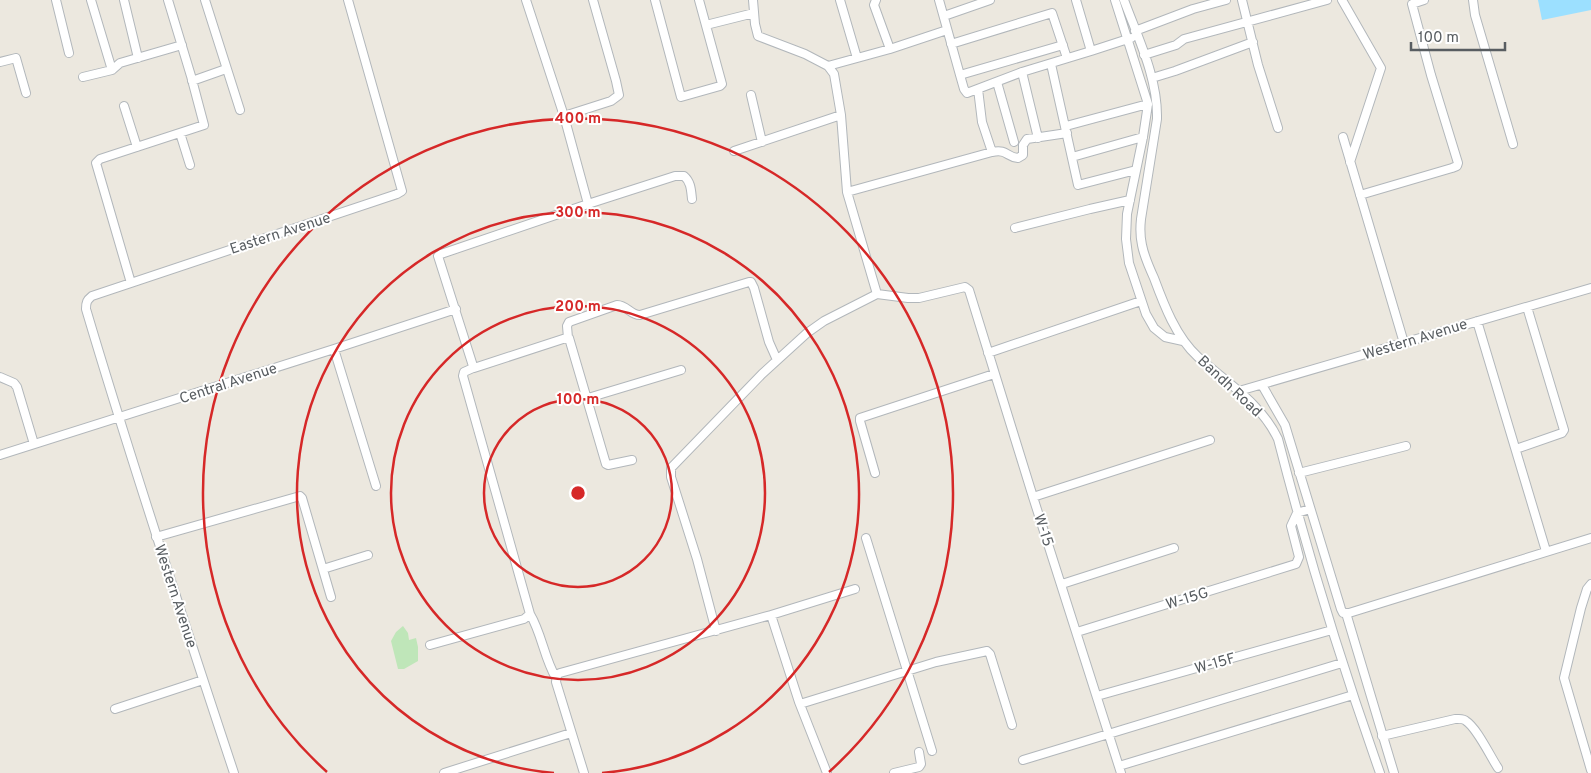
<svg xmlns="http://www.w3.org/2000/svg" width="1591" height="773" font-family="Overpass,sans-serif">
  <rect width="100%" height="100%" fill="#ece8df"/>
  <path fill="#bfe6b9" d="M403,626L408,633L409,640L416,638L418,647V661L404,669H398L391,641L396,632Z"/>
  <path fill="#9ce0ff" d="M1538,0H1591V10L1542,20Z"/>
  <g fill="none" stroke-linecap="round" stroke-linejoin="round">
    <g stroke="#b2b7bb" stroke-width="10">
      <path id="minor" d="M56,0L69,53
        M91,0L112,70
        M124,0L138,58
        M205,0L240,110
        M526,0L564,116L588,204
        M655,0L681,97L720,86L722,84L699,0
        M753,0L755,24L758,36L805,54L828,66L834,74L841,115L847,192L877,294L908,298H919L965,287L969,290L1033,497L1121,773
        M840,0L857,58
        M876,0L874,5L890,49
        M939,0L960,75L964,89L967,93L1022,72L1091,51
        M1076,0L1091,51L1131,38
        M1115,0L1148,104L1143,137L1127,214L1126,239L1129,263L1146,314L1154,328L1165,337L1183,341
        M1124,0C1138,38 1158,78 1157,119L1141,219C1140,228 1140,236 1142,245C1144,256 1149,267 1154,278C1164,305 1176,337 1198,357C1227,383 1261,403 1278,439C1307,552 1341,663 1380,773
        M1242,0L1258,65L1278,128
        M1342,0L1381,68L1350,162
        M1473,0L1475,15L1513,144
        M944,16L990,0
        M706,25L754,13
        M1135,31L1193,9L1226,0
        M951,44L1052,13L1067,58
        M1144,55L1176,45L1184,39L1327,0
        M0,62L16,58L26,93
        M1051,64L1078,185L1136,170
        M828,66L890,49L947,30
        M1022,72L1038,138
        M960,75L1063,45
        M83,77L112,70L120,63L182,45
        M1152,78L1175,71L1253,42
        M192,81L226,69
        M997,82L1014,142
        M978,89L982,122L992,152
        M751,95L762,142
        M124,106L137,147
        M564,116L611,101L619,95L616,81L593,0
        M1066,126L1148,104
        M180,133L190,165
        M1343,137L1404,343
        M734,151L841,115
        M1072,157L1143,137
        M847,192L992,152C1008,149 1006,157 1018,158L1023,155V145L1027,139L1067,133
        M1360,195L1452,168L1457,166L1458,163L1431,75L1412,4L1424,0
        M1015,228L1090,209L1130,200
        M131,283L96,163L100,159L204,125L191,76L168,0
        M1477,321L1546,551
        M568,338L567,326L569,322L617,305C627,305 630,315 640,315L749,282H751L754,288L769,342L777,360
        M334,349L376,486
        M988,353L1141,301
        M474,368L566,338H569L606,464L608,465L632,460
        M0,377L14,383L17,387L34,444
        M1262,385L1285,425L1341,609L1343,613H1349L1591,538
        M1239,391L1591,288
        M588,398L681,370
        M1516,449L1562,433L1564,430L1527,307
        M0,455L334,349L456,309
        M875,473L860,421V418L994,374
        M1299,473L1406,446
        M1033,497L1210,440
        M156,537L300,496L302,498L331,597
        M866,538L932,751
        M323,569L368,555
        M1062,584L1174,548
        M1591,584L1587,589L1581,608L1564,678L1591,770
        M1346,613L1394,773
        M530,614C542,634 544,658 556,678
        M771,615L799,702L827,773
        M716,631L697,559L671,477V468L762,374L807,333L824,321L877,294
        M1077,632L1296,564L1299,557L1291,526L1297,513L1310,509
        M430,645L524,619L530,614L463,376L464,372L473,368V366L438,256L441,254L588,204L675,176H684C691,182 691,190 692,199
        M1097,696L1332,630
        M800,704L936,662L987,651L990,654L1012,725
        M115,709L203,680
        M1382,736L1455,719C1459,719 1463,718 1466,721C1477,728 1490,756 1498,768
        M1023,760L1342,663
        M1119,766L1353,695
        M234,773C183,619 132,464 86,309C86,302 87,300 92,296L397,194L402,191L348,0
        M444,773L571,733
        M584,773L556,682L557,675L560,673L771,615L855,589
        M894,773L919,767L921,764L919,752"/>
    </g>
    <use href="#minor" stroke="#fff" stroke-width="8"/>
  </g>
  <g fill="none" stroke="#d62828" stroke-width="2.5">
    <circle cx="578" cy="493" r="94"/>
    <circle cx="578" cy="493" r="187"/>
    <path d="M554 773A281 281 0 1 1 602 773"/>
    <path d="M327 772A375 375 0 1 1 829 772"/>
  </g>
  <g text-anchor="middle" stroke-width="4" stroke-linejoin="round" paint-order="stroke">
    <g font-size="15" fill="#585d61" stroke="#fff">
      <text transform="translate(280 233) rotate(-18)" y="5">Eastern Avenue</text>
      <text transform="translate(1415 339) rotate(-17)" y="5">Western Avenue</text>
      <text transform="translate(228 383) rotate(-18)" y="5">Central Avenue</text>
      <text transform="translate(1230 386) rotate(43)" y="5">Bandh Road</text>
      <text transform="translate(1044 530) rotate(72)" y="5">W-15</text>
      <text transform="translate(176 596) rotate(72)" y="5">Western Avenue</text>
      <text transform="translate(1187 598) rotate(-17)" y="5">W-15G</text>
      <text transform="translate(1215 663) rotate(-16)" y="5">W-15F</text>
    </g>
  </g>
  <circle cx="578" cy="493" r="8" fill="#d62828" stroke="#fff" stroke-width="2.5"/>
  <g font-size="15" text-anchor="middle" font-weight="bold" fill="#d62828" stroke="#fff" stroke-width="4" stroke-linejoin="round" paint-order="stroke">
    <text x="578" y="123">400 m</text>
    <text x="578" y="217">300 m</text>
    <text x="578" y="311">200 m</text>
    <text x="578" y="404">100 m</text>
  </g>
  <path d="M1411 42v8h94v-8" fill="none" stroke="#585d61" stroke-width="2.5"/>
  <text x="1418" y="42" font-size="15" fill="#585d61" stroke="#ffffff" stroke-width="4" paint-order="stroke">100 m</text>
</svg>
